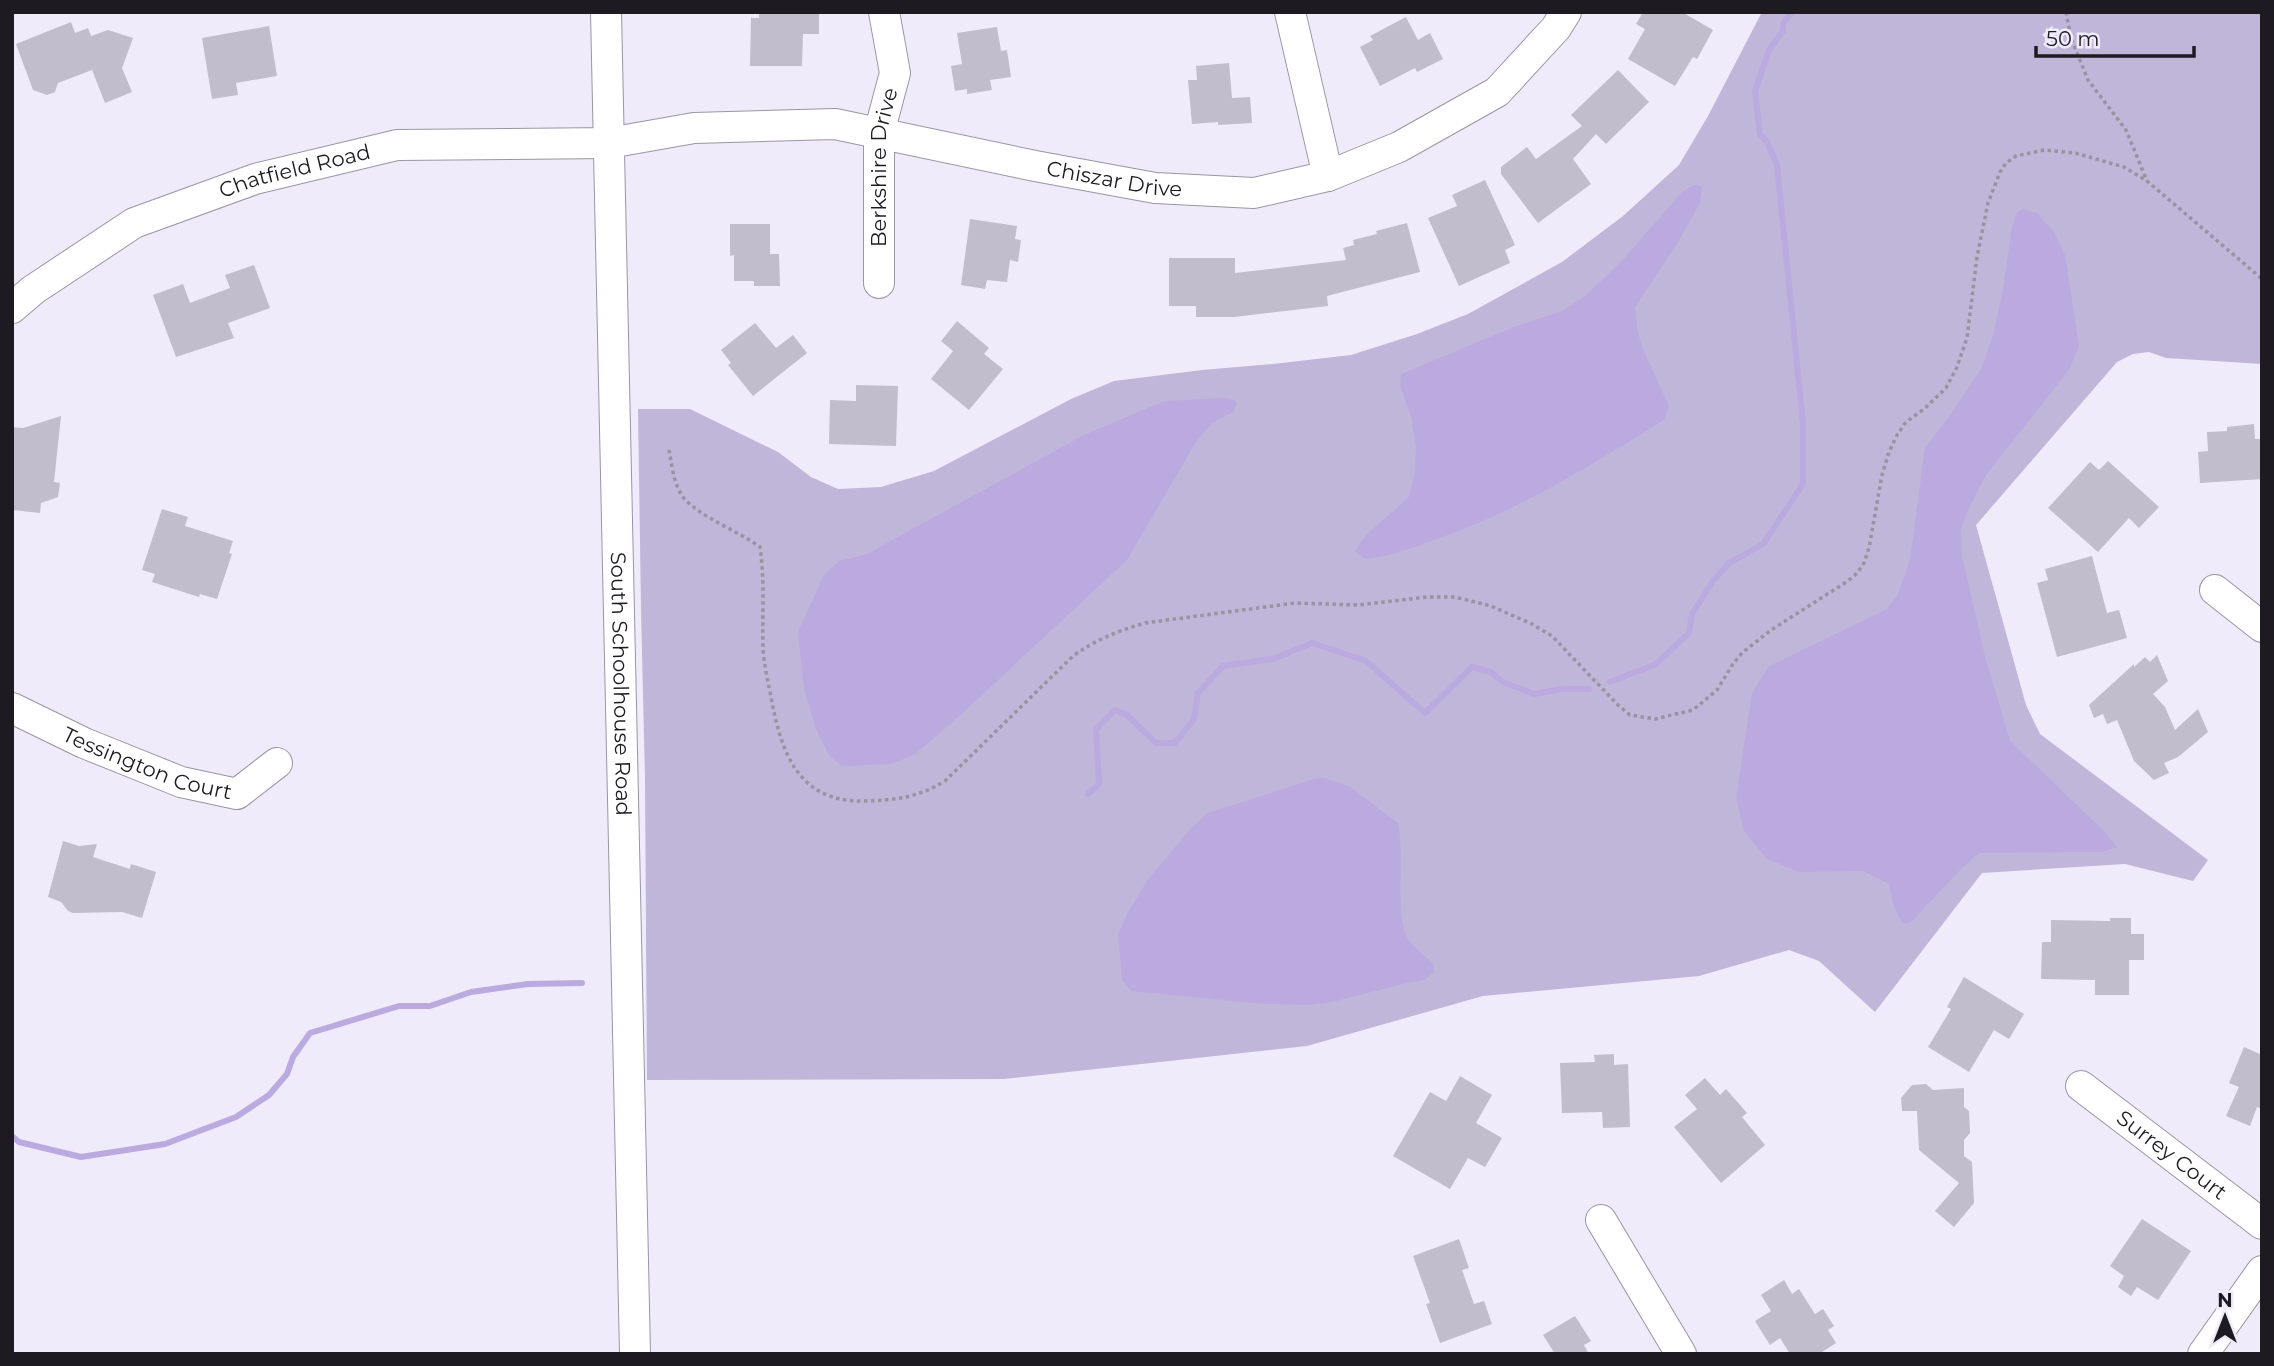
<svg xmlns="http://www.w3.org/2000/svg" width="2274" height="1366" font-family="Montserrat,sans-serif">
  <rect width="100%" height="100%" fill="#efebfb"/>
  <path fill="#c0b6d9" d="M1762,12H2262V364L2166,358L2149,352L2133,354L2117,362L1976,525L2026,705L2040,734L2208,860L2193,881L2125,864L1982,873L1875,1012L1819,961L1789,950L1699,976L1483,996L1307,1046L1004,1079L647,1080L645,778L641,609L638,409H690L778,452L811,477L838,489L881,487L934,471L1071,399L1114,381L1202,370L1273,364L1351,355L1417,334L1468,314L1562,262L1623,216L1679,165L1708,116Z"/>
  <path fill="#baaae0" d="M1694,185L1702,186L1700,203L1678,242L1635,307L1637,328L1642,347L1669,406L1664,420C1591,465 1518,511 1437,539C1413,548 1391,556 1365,559L1355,551L1366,535L1409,497L1415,471L1416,447L1411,416L1400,386L1401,374L1514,327L1562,311L1584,297L1620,263L1682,192Z
    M2023,209L2037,213L2054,232L2065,255L2079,346L2069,370L1986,475L1968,510L1961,528L1962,556L1985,656L2010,741L2105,832L2117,847L2103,852L1979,853L1963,867L1910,923H1902L1894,907L1889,884L1863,871L1798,872L1766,858L1744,831L1736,798L1752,693L1769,666L1887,609L1898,594L1910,560L1925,448L1949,417L1981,369L1992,339L2003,290L2012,226L2017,213Z
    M1227,398L1235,400L1237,404L1233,412L1212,423L1196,442L1127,560L954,721L915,754L892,764L842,766L829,755L816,729L804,689L798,632L824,575L839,561L867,554L1082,436L1164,401Z
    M1324,778L1349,786L1398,823C1405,857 1395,907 1406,935C1410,945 1425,956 1433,963L1434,972L1425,980L1407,983L1332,1002L1307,1005L1265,1004L1131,991L1122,979L1118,935L1127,914L1147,881L1191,828L1208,813L1314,779Z"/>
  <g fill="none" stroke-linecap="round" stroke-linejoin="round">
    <path stroke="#baaae0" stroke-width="6" d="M1610,682L1656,664L1689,633L1692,614L1713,581L1729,563L1763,544L1803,484V424L1777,165L1767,142L1760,134L1755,91L1769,50L1783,31V24L1792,12
      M1088,794L1099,784L1096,729L1115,710L1127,715L1156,743H1175L1194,719L1198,693L1223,666L1273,659L1312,643L1366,661L1425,713L1472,667L1491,672L1503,682L1534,694L1563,689H1589
      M12,1136L19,1142L81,1157L165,1144L236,1117L269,1095L287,1074L293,1057L310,1033L399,1006H430L471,992L528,984L582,983"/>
  </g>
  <path fill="#c1bdcc" d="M759,12H819V34H803L802,66H750L751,18H759Z
    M1643,12H1682L1713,30L1697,59L1693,57L1675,86L1628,59L1645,29L1636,24Z
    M1406,17L1418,40L1430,33L1443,59L1417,72L1415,68L1380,86L1360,47L1373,40L1370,36Z
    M71,22L75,33L88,28L91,36L108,30L133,38L122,68L132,92L105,103L92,70L58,83L55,92L47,95L33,90L16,44Z
    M269,26L277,76L236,83L238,95L212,99L202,38Z
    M997,27L1001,51L1007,50L1011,77L990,80L992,90L967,94V89L955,91L951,66L962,64L957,33Z
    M1229,63L1232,98L1250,97L1252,123L1218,125V122L1192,124L1188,80H1197L1196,66Z
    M1618,70L1649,102L1606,144L1596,134L1573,159L1591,184L1538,223L1501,174V167L1527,147L1536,159L1582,126L1571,115Z
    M1485,180L1515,245L1505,250L1510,263L1459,286L1428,218L1457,206L1452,195Z
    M970,219L1017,226L1015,239L1021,240L1018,262L1010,260L1007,282L987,280L985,289L961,285Z
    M1407,223L1420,272L1327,296L1328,306L1234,317H1196V306H1169V258H1235V273L1346,260L1343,248L1354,245L1353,240L1377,234L1376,231Z
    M730,224H770V254H779L780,286H754V281H734V255L730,256Z
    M254,265L270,308L228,323L234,338L176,357L153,295L183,284L190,303L230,288L225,275Z
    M957,321L989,348L984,354L1003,369L969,410L931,379L953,351L941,341Z
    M755,323L776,348L793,335L807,353L753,396L728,365L731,363L721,350Z
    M856,385L898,386L896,446L829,444L830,400L856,401Z
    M61,416L54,482L60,483L58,497L41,503L40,513L12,510V427L23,428Z
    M2254,424L2255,439H2262V479L2200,483L2198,452L2208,451L2207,432L2227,431V427Z
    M2108,461L2159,507L2139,528L2129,518L2098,552L2048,508L2090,462L2099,470Z
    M162,509L188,517L185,526L233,541L229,553L232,554L217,599L200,594L199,597L152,582L155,574L142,570Z
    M2092,556L2107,613L2119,610L2127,638L2057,657L2037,583L2048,580L2045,569Z
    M2157,655L2168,681L2153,694L2165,707L2175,730L2198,709L2208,732L2178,757L2164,763L2169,773L2154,780L2134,761L2117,720L2107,724L2103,714L2094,718L2089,705L2134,664V667L2145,657L2150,662Z
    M63,841L79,846L97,844L93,857L130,869L131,864L156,872L142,918L122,912L73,913L68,911L61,902L48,897Z
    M2110,918H2131V934H2144V960H2129V995H2095V980L2041,979L2042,942H2051V920L2110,921Z
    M1964,977L2024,1014L2009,1039L1994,1030L1969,1072L1928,1047L1951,1009L1947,1007Z
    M2244,1047L2262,1055V1109L2257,1107L2250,1126L2226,1116L2239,1087L2229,1083Z
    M1614,1054V1065L1628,1064L1630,1127L1603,1128L1602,1112L1562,1113L1560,1063L1595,1062L1594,1055Z
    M1460,1076L1492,1095L1476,1123L1502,1138L1485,1167L1468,1158L1450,1189L1393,1156L1430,1092L1446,1101Z
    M1705,1078L1720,1095L1726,1089L1747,1113L1742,1117L1765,1145L1721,1183L1674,1127L1697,1109L1685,1095Z
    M1926,1084L1933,1090L1964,1088V1107L1969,1111L1970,1133L1964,1140V1156L1972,1162L1974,1203L1954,1227L1935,1211L1959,1183L1919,1150L1917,1111H1902L1901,1098L1912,1085Z
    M2142,1219L2191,1251L2158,1300L2137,1287L2131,1296L2118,1287L2124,1276L2110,1266Z
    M1459,1239L1469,1268L1462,1270L1474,1304L1484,1301L1492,1324L1440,1343L1426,1304L1430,1303L1413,1256Z
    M1784,1280L1792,1294L1799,1289L1815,1314L1823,1309L1834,1326L1828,1330L1836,1343L1819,1354H1790L1780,1338L1770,1345L1755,1321L1771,1311L1761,1295Z
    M1575,1316L1591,1341L1584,1345L1589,1354H1555L1543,1335Z"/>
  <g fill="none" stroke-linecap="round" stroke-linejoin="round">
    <g stroke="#9995a5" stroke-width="32">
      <g id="minor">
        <path id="s1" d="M606,12L635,1354"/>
        <path d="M1290,12L1328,176"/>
        <path id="s2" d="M879,283V133L895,73L884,12"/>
        <path id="s3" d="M12,308L33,290L134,223L255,179L397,145L609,143L694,128L835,124L1035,166L1155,188L1254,193L1328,176L1399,147L1497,92L1556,28L1566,12"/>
        <path d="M2215,590L2262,627"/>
        <path id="s4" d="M12,708L84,743L181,782L237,794L277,763"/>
        <path id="s5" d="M2081,1086L2262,1224"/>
        <path d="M1601,1220L1681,1354"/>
        <path d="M2203,1354L2262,1271"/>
      </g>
    </g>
    <path stroke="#97939f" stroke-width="3.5" stroke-dasharray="3.5 3.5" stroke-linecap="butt" d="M2066,12L2071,38L2088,80L2126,130L2147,181
      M669,450C672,465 673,483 683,497C698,516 738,531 760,547C765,581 762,615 763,649C764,665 768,681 771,697C781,751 797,802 863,801C896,800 917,798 945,781L1073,656C1095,640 1118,631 1145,623L1295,603L1358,605L1427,597H1455L1491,606L1532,624L1552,636L1619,706L1630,715L1655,719L1693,710L1717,690L1733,664L1742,653L1771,630L1848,581L1857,573L1864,563L1869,548L1882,475L1889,452L1897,435L1906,422L1924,409L1946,388L1957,367L1967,338L1977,257L1988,203L2000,172L2006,163L2016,156L2044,150L2075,153L2124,167L2147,181L2262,279"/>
    <use href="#minor" stroke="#fff" stroke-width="30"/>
  </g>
  <g text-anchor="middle" stroke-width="6" stroke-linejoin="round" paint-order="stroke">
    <g font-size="21" fill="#1d1b21" stroke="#efebfb">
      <text dy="7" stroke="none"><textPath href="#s2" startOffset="116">Berkshire Drive</textPath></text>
      <text dy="7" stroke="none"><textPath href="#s3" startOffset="318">Chatfield Road</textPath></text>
      <text dy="7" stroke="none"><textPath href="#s3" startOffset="1148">Chiszar Drive</textPath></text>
      <text dy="7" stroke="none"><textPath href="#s1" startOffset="672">South Schoolhouse Road</textPath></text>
      <text dy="7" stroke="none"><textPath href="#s4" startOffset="147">Tessington Court</textPath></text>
      <text dy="7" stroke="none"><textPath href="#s5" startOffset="114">Surrey Court</textPath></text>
    </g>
  </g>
  <rect width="2274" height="1366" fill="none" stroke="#1d1b21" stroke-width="28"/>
  <g transform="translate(2225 1317)" stroke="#efebfb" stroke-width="5" paint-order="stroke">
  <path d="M0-5L12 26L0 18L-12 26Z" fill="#1d1b21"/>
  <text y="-10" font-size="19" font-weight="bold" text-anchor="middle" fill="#1d1b21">N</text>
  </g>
  <path d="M2036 46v10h158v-10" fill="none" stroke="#1d1b21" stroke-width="3.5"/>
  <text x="2046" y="46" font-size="21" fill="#1d1b21" stroke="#efebfb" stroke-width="5" paint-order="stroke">50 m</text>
</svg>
